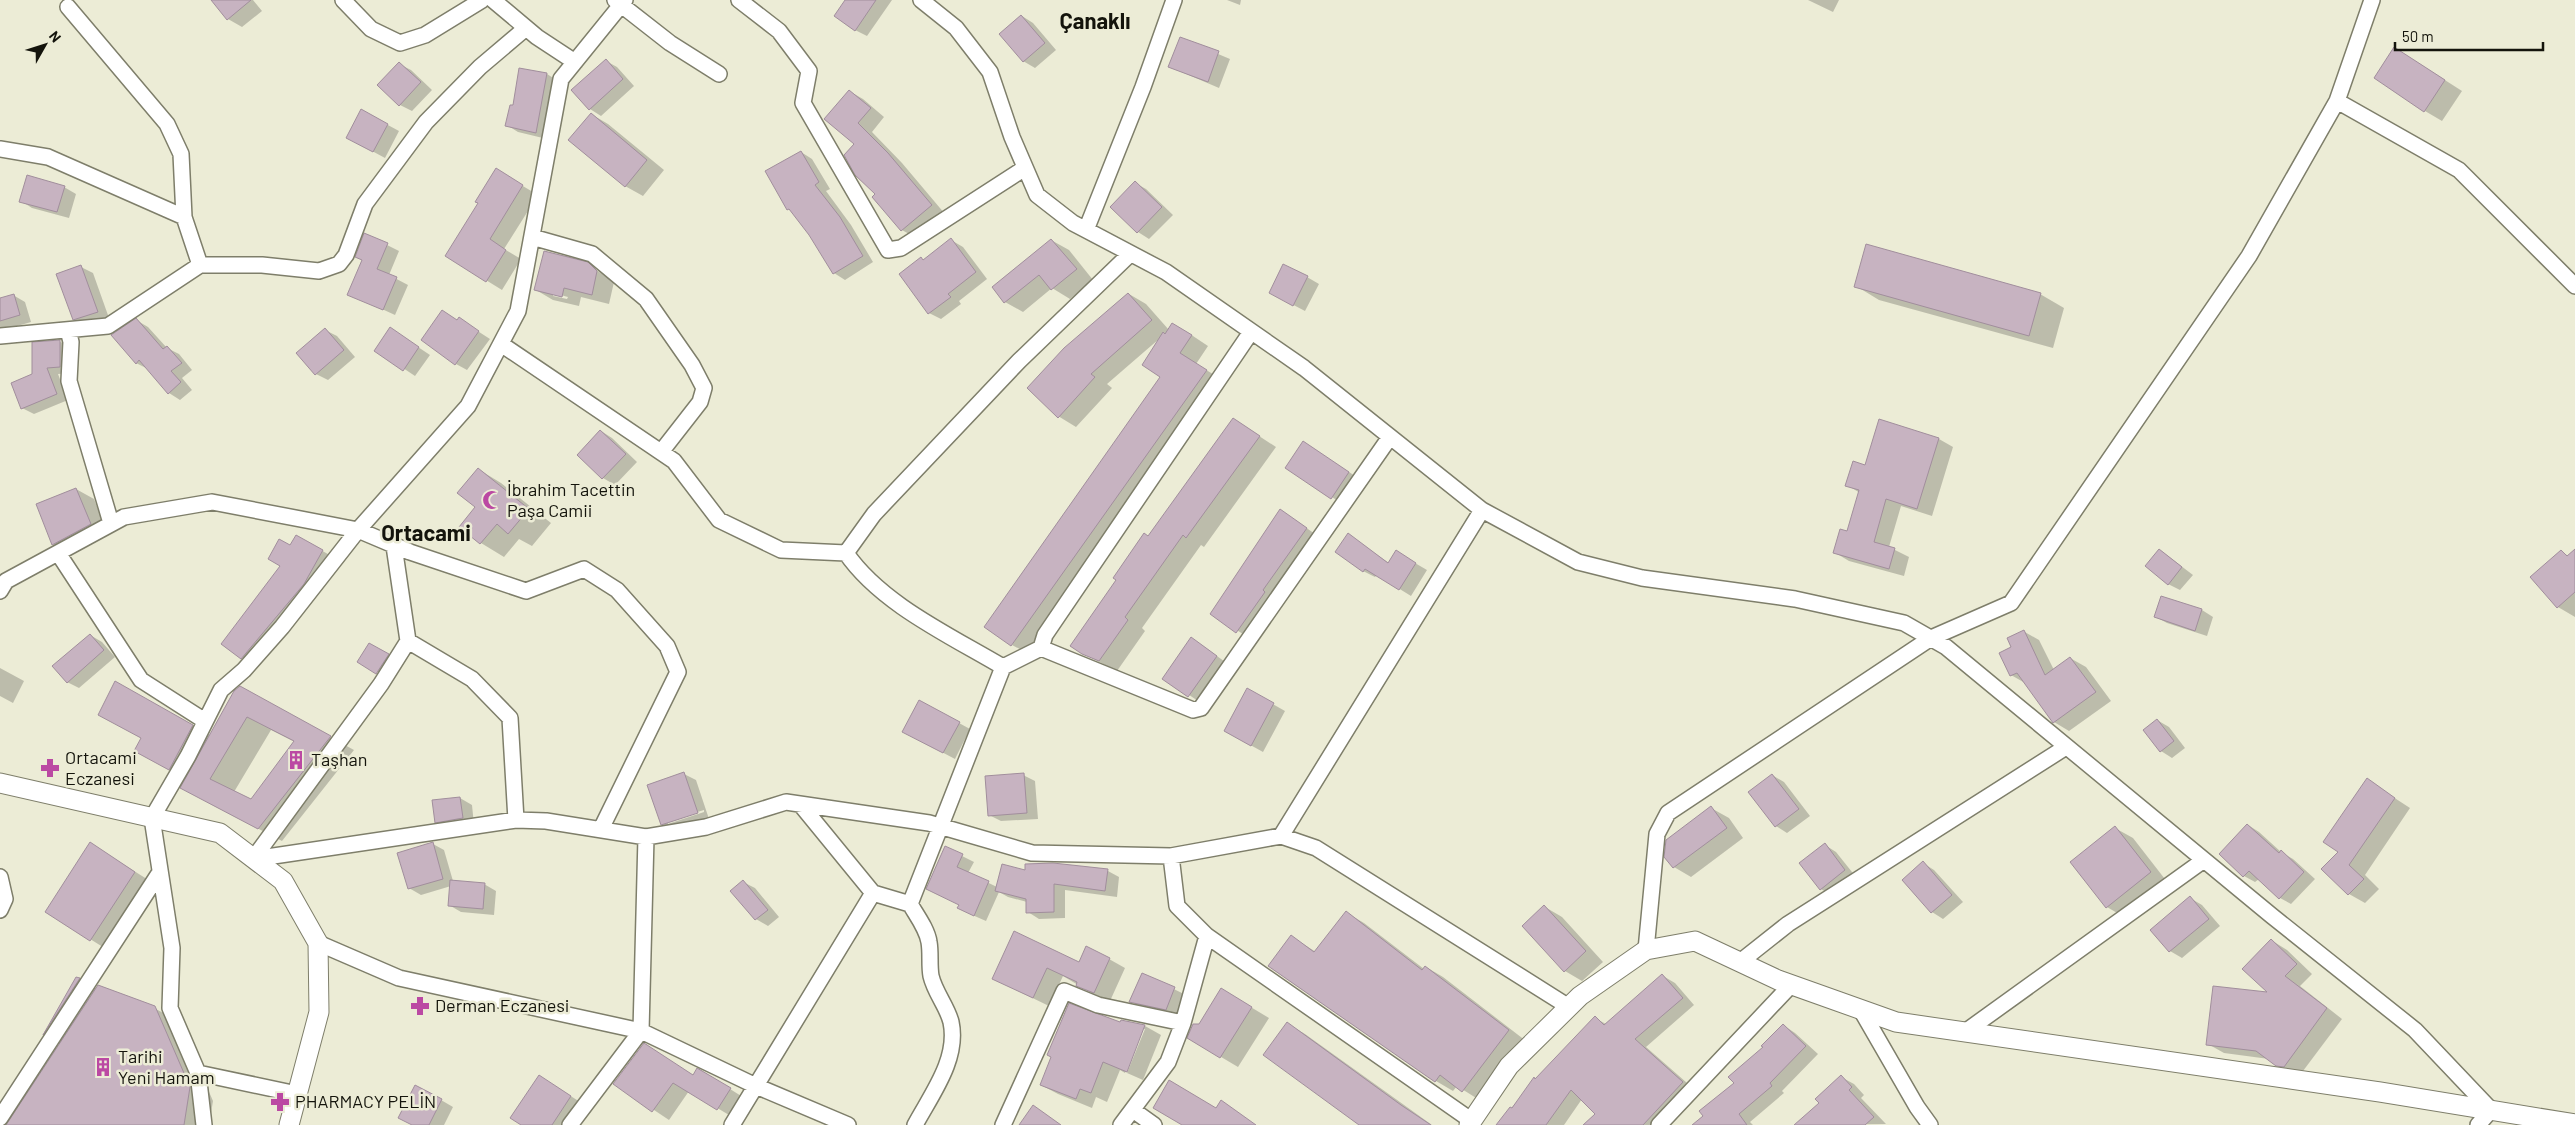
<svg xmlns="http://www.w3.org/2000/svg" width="2575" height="1125" font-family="Barlow,sans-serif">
  <rect width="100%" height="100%" fill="#ececd6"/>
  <path fill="#0003" fill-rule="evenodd" d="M212,0H253L262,11L242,27L228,19Z
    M846,0H892L867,36L855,30Z
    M1227,0H1241L1240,5Z
    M1808,0H1839L1833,12Z
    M1022,16L1033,23L1056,50L1035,68L1023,61Z
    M1180,38L1230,59L1219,88L1170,67Z
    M2412,59L2462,91L2442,121L2425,111Z
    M606,61L617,67L634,86L601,116L590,109Z
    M399,64L411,70L432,90L412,111L400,105Z
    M520,70L547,74L558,81L547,139L518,132L507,125L514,107Z
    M849,91L863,99L884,117L872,132L902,163L945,214L916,238L902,230L877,194L856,144Z
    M362,111L399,131L385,158L359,144Z
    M591,114L608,124L664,170L643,196L625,186Z
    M801,152L812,159L830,189L826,191L851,225L873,262L845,280L834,273L810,234L794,213L788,209Z
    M511,179L538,195L504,249L521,259L502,290L447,256Z
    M1135,183L1146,189L1173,215L1149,239L1138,232Z
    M64,187L76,194L69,218L32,208L21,201Z
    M365,234L399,251L389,275L408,285L395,315L349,294L363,260Z
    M951,240L963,247L987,279L959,301L961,304L941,319L929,313L921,259L924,261Z
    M1051,240L1069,250L1093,280L1070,299L1052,288L1023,312L1005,302Z
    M587,264L614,282L609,304L581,297L579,306L553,300L536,290ZM553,293L568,297L567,299L553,296Z
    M81,267L93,273L109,318L85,326L74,319Z
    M1307,277L1319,284L1305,311L1282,299Z
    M1856,286L2040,294L2064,308L2053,348L1879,300Z
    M1129,294L1146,304L1169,330L1190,334L1208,346L1196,364L1223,380L1029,654L1012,645L1162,376L1159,339L1107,384L1112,388L1076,427L1058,416Z
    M13,295L25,302L31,322L0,331V299Z
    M459,319L490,339L467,370L456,364Z
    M136,320L148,327L167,348L179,354L192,370L182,378L192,390L180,400L169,393L148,369L136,363Z
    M391,329L430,355L415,376L376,350Z
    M325,330L337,336L355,357L328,380L316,374Z
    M59,341L71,348V373L58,374L68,400L34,414L22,408L33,375Z
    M1233,419L1276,447L1204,547L1201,545L1142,628L1145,631L1117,671L1082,653L1118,580Z
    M1880,421L1939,439L1953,447L1932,516L1901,506L1889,547L1909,557L1904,576L1849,561L1834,552L1848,533L1860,493L1847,485L1866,467Z
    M601,431L612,438L637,462L615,485L603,478L579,454Z
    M1304,443L1366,483L1349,508L1287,468Z
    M478,469L501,483L551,523L532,546L519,539L504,557L481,543L460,526L476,507Z
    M76,489L94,499L108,534L71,554L53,544L37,504Z
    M1292,518L1318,536L1249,638L1212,614Z
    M1348,535L1389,563L1396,552L1427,570L1411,596L1377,575L1375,577L1363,571Z
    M297,536L338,560L319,593L257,667L223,644L282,566Z
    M2160,550L2193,575L2180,590L2168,584Z
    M2561,552L2569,556L2575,553V617L2558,607Z
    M2202,610L2213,617L2207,636L2167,623L2156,617Z
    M2023,631L2039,640L2054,670L2070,658L2086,667L2111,701L2069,731L2054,722L2025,683L2011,675L2012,648Z
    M90,635L102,642L115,657L79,688L67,682Z
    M369,644L399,662L389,679L359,661Z
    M1203,646L1228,664L1201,703L1164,678Z
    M0,668L24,681L13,703L0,696Z
    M240,688L354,750L282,841L205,801L187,778L153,760L142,738L193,726L211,736ZM271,730L295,742L252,801L234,792Z
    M1248,690L1285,711L1263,752L1225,731Z
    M2157,720L2169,727L2185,748L2172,758L2161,751Z
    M959,723L970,729L955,759L915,738Z
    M684,774L696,780L709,819L673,831L662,824ZM704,810V812L668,824V821Z
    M1023,775L1035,781L1038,819L1001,821L989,815Z
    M1772,775L1784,782L1810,816L1787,833L1776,826L1750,792Z
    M2367,780L2410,808L2365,875L2379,889L2365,903L2349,894L2323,869L2340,852Z
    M460,798L472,805L474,825L447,829L436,822Z
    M1711,808L1729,818L1743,838L1691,877L1674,867Z
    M2248,825L2259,832L2281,852L2293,859L2315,879L2291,904L2280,898L2259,879L2255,882L2244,876Z
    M2115,828L2133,838L2168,883L2124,917L2107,907Z
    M91,844L158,886L114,954L47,912Z
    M433,844L444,850L453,881L484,884L496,891L494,915L461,912L449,905L451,886L421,895L409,888Z
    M1825,845L1836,852L1856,877L1832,896L1821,889Z
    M946,848L974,862L968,873L997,887L1026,872L1108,871L1119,877L1117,897L1065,890V918L1039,919L1028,912L1027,902L1008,897L999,892L986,921L970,914L960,905Z
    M1923,863L1934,870L1963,902L1943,919L1932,912Z
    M743,882L755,888L779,917L768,926L756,919L732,891Z
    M2190,898L2202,905L2220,926L2182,958L2170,951L2152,930Z
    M1545,907L1562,917L1603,962L1582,981L1565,971Z
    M1347,913L1364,923L1424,969L1426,967L1443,977L1526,1041L1481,1101L1457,1086L1453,1091L1436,1081L1292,937L1316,952Z
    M1015,933L1079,963L1109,959L1125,968L1110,1001L1093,994L1063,976L1049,1006L993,979Z
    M2271,940L2287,950L2312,974L2300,986L2342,1019L2300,1075L2293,1074L2269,1059L2224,1053L2208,1044L2271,994Z
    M1143,974L1186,995L1177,1016L1142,1008L1131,1001Z
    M1663,976L1675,983L1694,1005L1646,1047L1695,1090L1662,1125H1584L1597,1114L1582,1099L1564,1125H1497L1535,1080L1595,1018L1606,1024Z
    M77,978L97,989L154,1008L178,1021L213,1101L209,1125H7L61,1044L45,1034Z
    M1239,1000L1269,1018L1238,1067L1189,1038Z
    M1122,1021L1145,1026L1161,1035L1143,1080L1127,1073L1145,1029H1142L1125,1073L1120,1070L1107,1102L1096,1097L1092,1108L1058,1094L1041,1085Z
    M1288,1024L1305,1034L1432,1125H1361Z
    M1783,1025L1795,1033L1818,1054L1782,1091L1784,1093L1750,1122L1753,1125H1694L1735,1083Z
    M539,1076L588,1107L576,1125H524Z
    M694,1076L714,1079L746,1099L734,1118L689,1091L669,1120L615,1084Z
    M1841,1077L1854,1084L1864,1095L1861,1098L1886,1124L1796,1125L1820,1103Z
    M441,1100L453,1107L444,1125H412Z"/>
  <path fill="#c7b3c1" stroke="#a18e9c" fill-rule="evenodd" d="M211,0H251L227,20Z
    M845,0H876L855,31L834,16Z
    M1021,15L1045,43L1023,62L999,34Z
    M1180,37L1219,51L1208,82L1168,67Z
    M2394,47L2445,80L2424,112L2374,78Z
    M606,59L623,79L589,110L571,90Z
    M399,62L421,82L399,106L377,85Z
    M519,68L547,73L536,133L505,126L510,105H513Z
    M849,90L871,108L858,123L888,153L932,205L901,231L872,197L875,194L855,175L844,155L854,144L824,119Z
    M361,109L388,124L373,152L346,138Z
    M591,113L647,160L625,187L568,140Z
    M801,151L819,182L815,185L840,217L863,256L833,274L809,235L789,209L787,210L765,171Z
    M496,168L523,185L490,239L506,250L486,282L445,256L478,203L475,202Z
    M27,175L65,186L57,212L19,202Z
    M1135,181L1162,207L1137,233L1110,207Z
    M364,233L388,243L377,269L397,277L383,310L347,295L362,260L355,257Z
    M951,238L976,272L948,294L951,297L928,314L899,274L921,257L923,260Z
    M1051,239L1077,269L1051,290L1039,275L1004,303L992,287Z
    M1866,244L2041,293L2029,336L1854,287Z
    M544,251L588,262L597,271L592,295L564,288L562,297L534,290Z
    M1283,264L1308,276L1293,306L1269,293Z
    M81,265L98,312L73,320L56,274Z
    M1128,293L1152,320L1091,374L1095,377L1058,418L1027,388L1064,348Z
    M14,294L20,315L0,321V298Z
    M442,310L457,320L459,317L479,331L455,365L421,340Z
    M136,318L163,349L167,346L182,363L171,371L181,382L168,394L139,360L136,364L111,335Z
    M1172,323L1192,335L1180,353L1207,370L1011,646L984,627L1160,377L1142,365L1163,332L1165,334Z
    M390,327L419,347L403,371L374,351Z
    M325,328L344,350L315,375L296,353Z
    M60,340V367L47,368L57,394L21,409L11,383L32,374V342Z
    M1233,418L1260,436L1186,538L1183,535L1125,617L1128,620L1099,661L1082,654L1070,646L1116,580L1113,578L1144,533L1148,536Z
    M1879,419L1939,438L1917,509L1886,499L1874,542L1895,548L1889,569L1833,553L1840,529L1847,531L1859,490L1845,486L1853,461L1865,465Z
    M600,430L626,454L602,479L577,455Z
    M1303,441L1349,472L1331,499L1285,468Z
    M478,468L529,509L508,534L497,524L480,544L459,527L475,507L457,493Z
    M76,488L91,524L52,545L36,504Z
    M1280,509L1307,528L1263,590L1265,592L1236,633L1210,614Z
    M1348,533L1388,563L1396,550L1416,563L1399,590L1365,569L1363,572L1335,552Z
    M296,535L323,550L304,584L241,659L221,644L280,566L268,559L279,539L290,545Z
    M2159,549L2182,567L2168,585L2145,566Z
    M2575,549V592L2557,608L2530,577L2561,550L2567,556Z
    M2161,596L2202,609L2195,631L2154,617Z
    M2024,630L2045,675L2070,657L2096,692L2053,723L2017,673L2010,676L1999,653L2011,647L2007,638Z
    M90,634L104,650L67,683L52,666Z
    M1191,637L1217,656L1188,697L1162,679Z
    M369,643L389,654L376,674L357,662Z
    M115,681L193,725L169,770L134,751L141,738L98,715Z
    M240,686L331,736L258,829L180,788L234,691ZM247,717L294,741L251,799L210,779Z
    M1247,688L1274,703L1251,746L1224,731Z
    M919,700L960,722L943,753L902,732Z
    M2157,719L2174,741L2160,752L2143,730Z
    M684,772L698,813L661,825L647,785Z
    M1024,773L1027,813L988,816L985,776Z
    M1772,774L1799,809L1775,827L1748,792Z
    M2367,778L2395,798L2349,865L2364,879L2348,895L2321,869L2338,852L2323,842Z
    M460,797L463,818L435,823L432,800Z
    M1711,806L1727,828L1673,868L1664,857L1666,840Z
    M2247,824L2279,853L2281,850L2304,872L2279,899L2249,871L2243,877L2219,854Z
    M2115,826L2151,872L2106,908L2070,862Z
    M90,842L135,872L90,941L45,912Z
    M433,842L443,879L408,889L397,853Z
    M1825,843L1845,870L1820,890L1799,863Z
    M945,846L963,854L957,867L989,881L974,916L957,908L959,905L926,889Z
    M1923,861L1952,895L1931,913L1902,880Z
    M1053,863L1108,869L1105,891L1054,884V912L1026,913V899L995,891L1002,864L1025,870V864Z
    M450,880L485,883L483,909L448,906Z
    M743,880L768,910L755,920L730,891Z
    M2190,896L2209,919L2169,952L2150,930Z
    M1544,905L1586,951L1564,972L1522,926Z
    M1346,911L1422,970L1425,966L1509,1030L1462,1092L1440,1075L1435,1082L1268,966L1291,935L1314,952Z
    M1014,931L1079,962L1086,946L1110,958L1094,993L1076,986L1077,982L1047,968L1033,998L992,979Z
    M2271,939L2297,964L2285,976L2327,1008L2284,1067L2276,1066L2256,1051L2206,1045L2213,986L2267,992L2242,969Z
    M1142,973L1175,987L1166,1010L1129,1002Z
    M1662,974L1683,998L1635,1039L1683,1082L1643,1125H1583L1595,1114L1571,1090L1546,1125H1496L1510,1107L1512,1108L1534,1077L1535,1079L1595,1016L1604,1025Z
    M76,977L80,978L43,1035Z
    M98,985L155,1006L190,1087L184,1125H6Z
    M1221,988L1252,1007L1220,1058L1187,1038L1193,1024H1199Z
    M1069,1003L1120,1022L1121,1020L1145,1025L1127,1072L1103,1062L1091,1093L1080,1089L1076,1099L1040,1085L1051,1057L1047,1055Z
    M1287,1022L1401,1105L1431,1125H1359L1263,1055Z
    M1783,1024L1806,1046L1770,1083L1772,1086L1739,1114L1747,1125H1692L1703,1116L1699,1111L1734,1083L1728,1077L1763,1047L1761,1046Z
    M644,1043L693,1075L697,1068L731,1088L717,1110L673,1083L652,1112L613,1084Z
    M539,1075L571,1096L552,1125H521L510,1118Z
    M1841,1075L1852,1087L1849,1090L1874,1117L1865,1125H1794L1819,1103L1815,1099Z
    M1169,1080L1216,1108L1221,1100L1256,1125H1182L1153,1108Z
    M415,1085L442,1099L429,1125H412L398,1118Z
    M1033,1105L1061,1125H1019Z"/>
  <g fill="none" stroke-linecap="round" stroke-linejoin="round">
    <g stroke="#7e7e6a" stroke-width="18">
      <path id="minor" d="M343,0L371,29L400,43L425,35L482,0
        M493,0L537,37L575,62
        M615,0L670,43L719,74
        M739,0L779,31L809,71L803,103L888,250L901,248L1025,168
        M921,0L956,28L990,72L1012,137L1037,195L1073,223L1166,272L1304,368L1482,510L1578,562L1642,578L1795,599L1904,623L1946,647L2272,916L2415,1030L2491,1110L2478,1125
        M2337,101L2459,170L2575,286
        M0,149L48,157L184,217
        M1086,230L1143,87L1174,0
        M532,237L592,254L646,299L692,365L704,388L700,402L661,452
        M200,265H262L319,271L339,264L346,255L365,204L426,122L480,67L526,28
        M68,330L71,342L69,381L111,523
        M0,336L108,326L200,265L184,217L181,154L167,124L68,7
        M501,344L674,461L719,520L781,550L846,553
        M58,553L141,680L205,721
        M846,553L874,514L1019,361L1130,254
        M846,553C881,604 951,636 1003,667
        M0,591L6,581L124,517L212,502L358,530L410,552L526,591L584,569L617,590L667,646L678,672L601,829
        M408,641L472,679L510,718L516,820
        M1041,648L1193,710L1201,708L1390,437
        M801,805L873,893L910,904C917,916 927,929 929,942C931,953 929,965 931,976C935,993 947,1006 951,1022C959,1059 931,1095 915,1125
        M1281,836L1482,510
        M1171,856L1177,906L1207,936L1472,1121
        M253,859L516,820L546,821L646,837L706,827L786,802L929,823L1032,853L1171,856L1281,836L1316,848L1569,1007
        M253,859L381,684L408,641L394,546
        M0,877L5,899L0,910
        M910,904L1003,667L1041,648L1045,635L1251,332
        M318,943L399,978L641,1031L756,1086L848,1125
        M1646,950L1657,834L1668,813L1931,638L2011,603L2249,256L2337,101L2372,0
        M1740,962L1788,924L2066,747
        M1861,1010L1917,1107L1930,1125
        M1965,1032L2204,860
        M198,1073L297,1094
        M1133,1110L1154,1125
        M0,1118L160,872
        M204,1125L198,1073L170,1008L172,948L152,818L188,756L221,690L244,670L282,627L358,530L468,406L518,311L561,79L625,0
        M570,1125L641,1031L646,837
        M732,1125L873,893
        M1003,1125L1064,991L1098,1005L1183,1023
        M1121,1125L1168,1062L1183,1023L1207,936
        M1659,1125L1791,985"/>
    </g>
    <g stroke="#7e7e6a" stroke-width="21">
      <path id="tertiary" d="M0,783L220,833L283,881L318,943L319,1012L289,1125
        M1469,1125L1509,1066L1580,996L1646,950L1695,941L1778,980L1896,1022L2380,1092L2575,1124"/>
    </g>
    <use href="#minor" stroke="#fff" stroke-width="15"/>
    <use href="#tertiary" stroke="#fff" stroke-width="19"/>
  </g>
  <defs>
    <g id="mosque-bare" transform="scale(1.5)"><path d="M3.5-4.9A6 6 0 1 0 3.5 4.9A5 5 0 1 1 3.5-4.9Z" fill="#bb49a3" stroke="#ececd6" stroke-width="2.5" paint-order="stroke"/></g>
    <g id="building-bare" transform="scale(1.5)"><path d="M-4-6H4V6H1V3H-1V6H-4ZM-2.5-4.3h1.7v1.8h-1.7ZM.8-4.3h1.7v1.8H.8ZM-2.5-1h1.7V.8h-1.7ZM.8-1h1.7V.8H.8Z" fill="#bb49a3" stroke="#ececd6" stroke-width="2.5" paint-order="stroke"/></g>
    <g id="pharmacy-bare" transform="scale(1.5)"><path d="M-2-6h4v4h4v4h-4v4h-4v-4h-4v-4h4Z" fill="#bb49a3" stroke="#ececd6" stroke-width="2.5" paint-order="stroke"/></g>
  </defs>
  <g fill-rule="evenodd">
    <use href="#mosque-bare" x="492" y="500"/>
    <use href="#building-bare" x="296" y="760"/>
    <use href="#pharmacy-bare" x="50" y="768"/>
    <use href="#pharmacy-bare" x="420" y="1006"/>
    <use href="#building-bare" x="103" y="1067"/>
    <use href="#pharmacy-bare" x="280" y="1102"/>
  </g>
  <g text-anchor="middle" stroke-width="5" stroke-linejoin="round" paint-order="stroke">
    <g font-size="18" fill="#14140c" stroke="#ececd6" text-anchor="start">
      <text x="507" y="496">İbrahim Tacettin<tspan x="507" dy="21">Paşa Camii</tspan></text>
      <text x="65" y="764">Ortacami<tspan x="65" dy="21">Eczanesi</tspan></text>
      <text x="311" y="766">Taşhan</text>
      <text x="435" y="1012">Derman Eczanesi</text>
      <text x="118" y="1063">Tarihi<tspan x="118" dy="21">Yeni Hamam</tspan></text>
      <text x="295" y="1108">PHARMACY PELİN</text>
    </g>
    <g font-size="22" font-weight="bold" fill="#14140c" stroke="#ececd6">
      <text x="1095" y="29">Çanaklı</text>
      <text x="426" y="541">Ortacami</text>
    </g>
  </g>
  <g transform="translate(45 45) rotate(51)" stroke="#ececd6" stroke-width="4" paint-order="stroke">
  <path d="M0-4L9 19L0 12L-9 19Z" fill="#14140c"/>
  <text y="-8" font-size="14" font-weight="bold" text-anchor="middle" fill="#14140c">N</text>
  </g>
  <path d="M2395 42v8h148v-8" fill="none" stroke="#14140c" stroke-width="2.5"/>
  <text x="2402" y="42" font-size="15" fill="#14140c" stroke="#ececd6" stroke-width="4" paint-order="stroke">50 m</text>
</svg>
